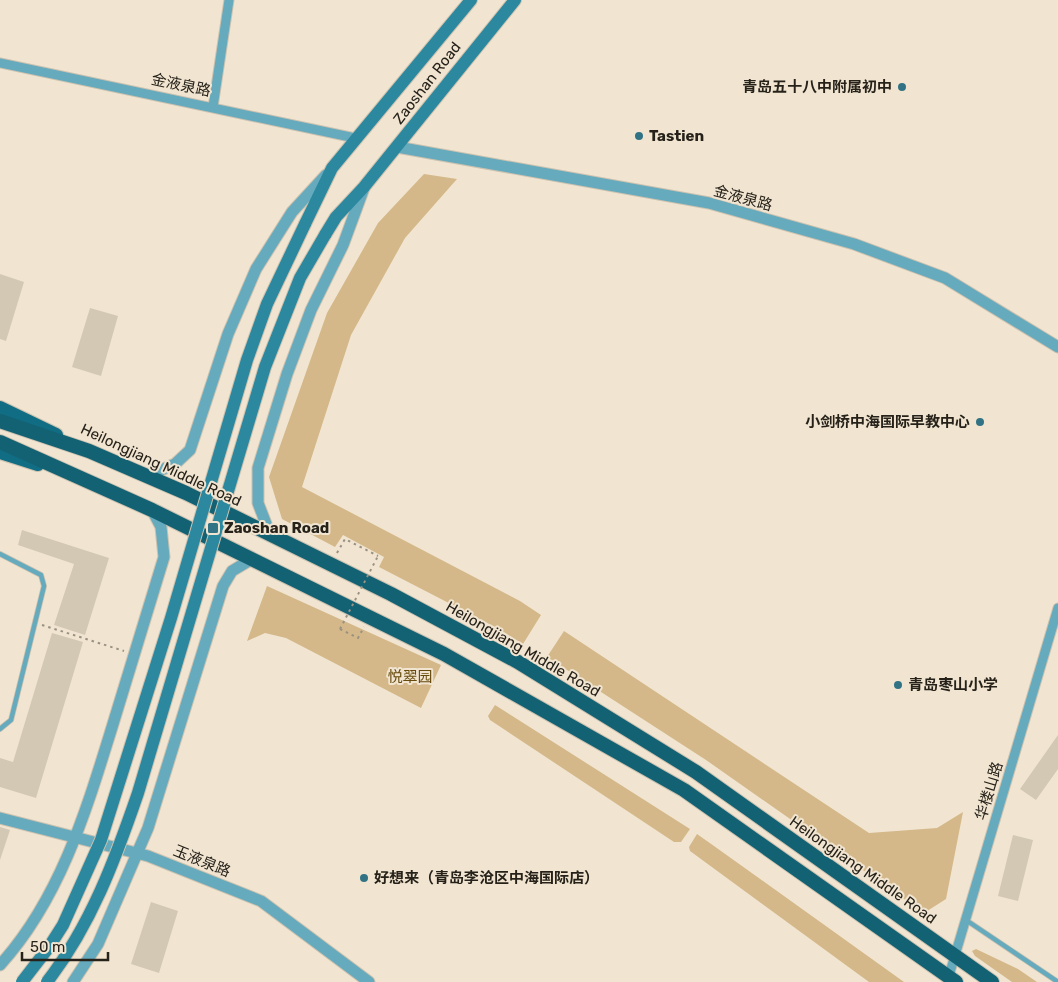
<svg xmlns="http://www.w3.org/2000/svg" width="1058" height="982" font-family="Rubik,'Noto Sans SC',sans-serif">
  <rect width="100%" height="100%" fill="#f1e5d1"/>
  <path fill="#d4b889" d="M424,174L457,179L405,238L351,335L302,487L520,601L541,615L523,644L499,629L379,567L384,557L343,535L335,547L282,519L269,477L327,313L378,223Z
    M267,586L441,665L421,708L286,638L265,633L247,641Z
    M564,631L869,833L937,828L963,812L946,899L924,913L706,760L547,657Z
    M495,705L690,829L681,842H674L490,720L488,716Z
    M697,834L714,846L904,982H869L690,851L689,847Z
    M976,949L1018,969L1037,982H1012L975,956L972,951Z"/>
  <path fill="#d3c8b4" d="M0,274L24,282L6,341L0,339Z
    M90,308L118,316L101,376L72,367Z
    M22,530L109,558L85,635L54,625L74,564L18,545Z
    M52,633L83,642L36,798L0,787V758L13,762Z
    M1058,735V769L1036,800L1020,789Z
    M0,827L10,830L0,860Z
    M1013,835L1033,840L1018,901L998,896Z
    M151,902L178,911L159,973L131,964Z"/>
  <g fill="none" stroke-linecap="round" stroke-linejoin="round">
    <g stroke="#ccc2b0" stroke-width="6">
      <path id="service" d="M0,554L41,575L44,586L11,720L0,729
        M966,920L1058,982"/>
    </g>
    <g stroke="#ccc2b0" stroke-width="11">
      <path id="minor" d="M0,63L355,138
        M213,107L229,0
        M948,979L1058,608"/>
    </g>
    <g stroke="#ccc2b0" stroke-width="13">
      <path id="tertiary" d="M397,147L709,203L854,244L945,278L1058,347
        M147,476L175,464L190,450L228,334L256,269L292,212L326,175
        M270,534L258,503V468L287,374L311,310L343,245L364,188
        M0,818L148,856L261,901L369,982
        M0,965C61,898 87,808 113,724C130,668 147,613 164,557L161,527L152,510
        M73,982L98,944L148,828L223,586L232,571L252,559"/>
    </g>
    <g stroke="#ccc2b0" stroke-width="14">
      <path id="secondary" d="M305,224L332,168L471,0
        M325,235L336,217L364,187L515,0"/>
    </g>
    <g stroke="#ccc2b0" stroke-width="16">
      <path id="primary" d="M0,408L56,435
        M0,452L38,464"/>
    </g>
    <g stroke="#ccc2b0" stroke-width="16">
      <path id="trunk" d="M0,421L89,451L186,493L391,594L518,662L696,772L992,982
        M0,442L152,510L444,654L684,790L956,982"/>
    </g>
    <path stroke="#999182" stroke-width="2" stroke-dasharray="2.5 4" stroke-linecap="butt" d="M337,553L345,539L378,556
      M42,625L124,651
      M340,629L358,638L364,627"/>
    <use href="#service" stroke="#65aabd" stroke-width="4.5"/>
    <use href="#minor" stroke="#65aabd" stroke-width="9"/>
    <use href="#tertiary" stroke="#65aabd" stroke-width="11"/>
    <use href="#secondary" stroke="#2b889f" stroke-width="12"/>
    <use href="#primary" stroke="#106d83" stroke-width="14"/>
    <use href="#trunk" stroke="#136274" stroke-width="14"/>
    <g stroke="#ccc2b0" stroke-width="14" stroke-linecap="butt">
      <path id="secondary-bridge" d="M22,982L49,947L63,925L101,840L171,618L247,360L267,304L305,224
        M47,982C91,925 115,860 138,793L265,367L300,278L325,235"/>
    </g>
    <path stroke="#999182" stroke-width="2" stroke-dasharray="2.5 4" stroke-linecap="butt" d="M340,629L378,556"/>
    <use href="#secondary-bridge" stroke="#2b889f" stroke-width="12"/>
  </g>
  <g fill="#317385" stroke="#f1e5d1" stroke-width="2">
    <circle cx="902" cy="87" r="5"/>
    <circle cx="639" cy="136" r="5"/>
    <circle cx="980" cy="422" r="5"/>
    <rect x="207" y="522" width="12" height="12" rx="2.5"/>
    <circle cx="898" cy="685" r="5"/>
    <circle cx="364" cy="878" r="5"/>
  </g>
  <g text-anchor="middle" stroke-width="4" stroke-linejoin="round" paint-order="stroke">
    <g font-size="15" fill="#26221a" stroke="#f1e5d1">
      <text transform="translate(427 83) rotate(-52)" y="5">Zaoshan Road</text>
      <text transform="translate(181 85) rotate(12)" y="5">金液泉路</text>
      <text transform="translate(743 198) rotate(15)" y="5">金液泉路</text>
      <text transform="translate(161 465) rotate(25)" y="5">Heilongjiang Middle Road</text>
      <text transform="translate(523 649) rotate(30)" y="5">Heilongjiang Middle Road</text>
      <text transform="translate(989 791) rotate(-73)" y="5">华楼山路</text>
      <text transform="translate(202 861) rotate(22)" y="5">玉液泉路</text>
      <text transform="translate(863 870) rotate(35)" y="5">Heilongjiang Middle Road</text>
    </g>
    <g font-size="15" font-weight="bold" fill="#26221a" stroke="#f1e5d1" text-anchor="start">
      <text x="892" y="92" text-anchor="end">青岛五十八中附属初中</text>
      <text x="649" y="141">Tastien</text>
      <text x="970" y="427" text-anchor="end">小剑桥中海国际早教中心</text>
      <text x="224" y="533">Zaoshan Road</text>
      <text x="908" y="690">青岛枣山小学</text>
      <text x="374" y="883">好想来（青岛李沧区中海国际店）</text>
    </g>
    <g font-size="15" fill="#664a0c" stroke="#f1e5d1">
      <text x="410" y="682">悦翠园</text>
    </g>
  </g>
  <path d="M22 952v8h86v-8" fill="none" stroke="#26221a" stroke-width="2.5"/>
  <text x="30" y="952" font-size="15" fill="#26221a" stroke="#f1e5d1" stroke-width="4" paint-order="stroke">50 m</text>
</svg>
